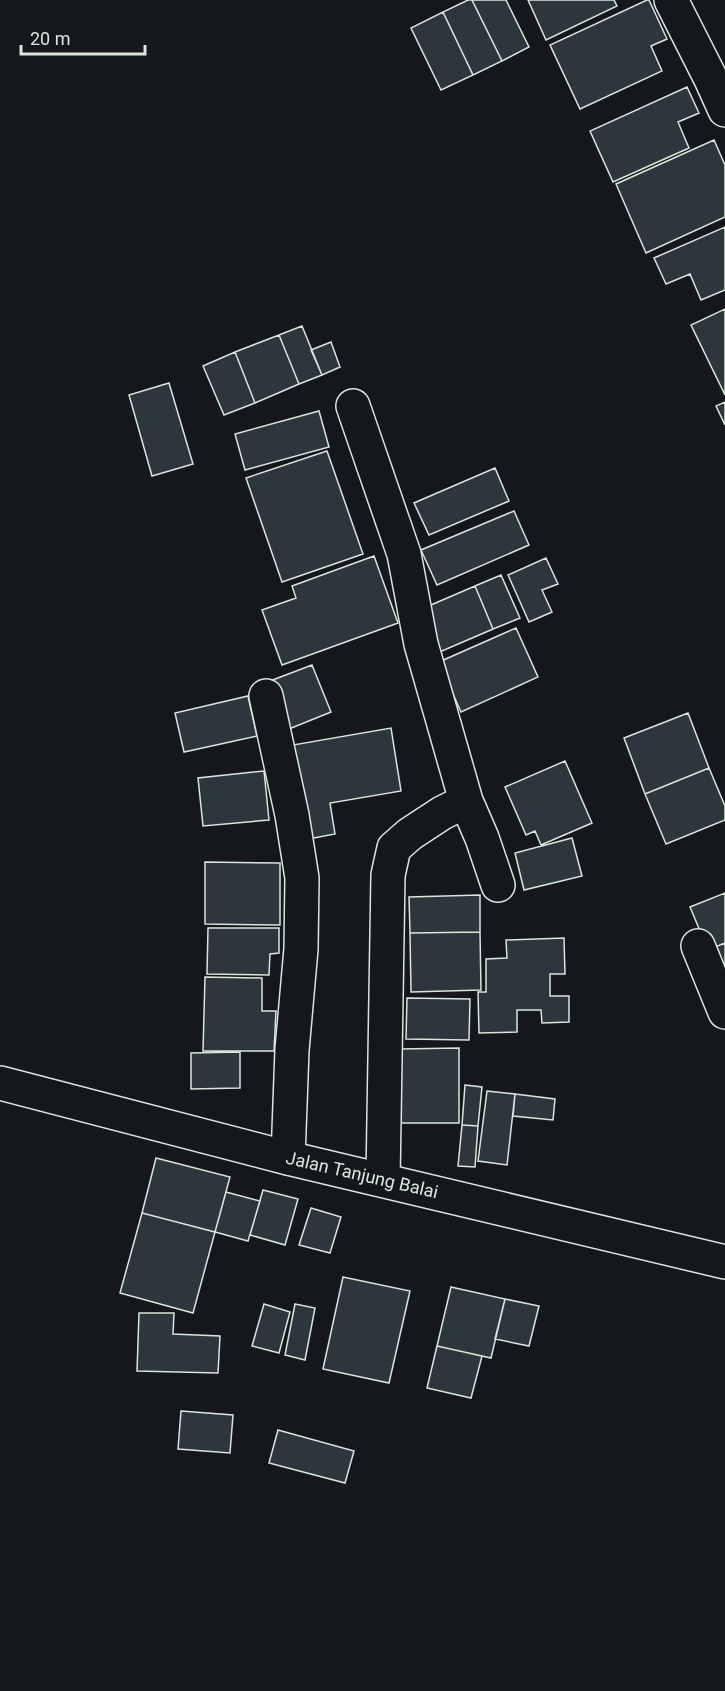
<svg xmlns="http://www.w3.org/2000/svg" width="725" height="1691" font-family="Roboto,sans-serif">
  <rect width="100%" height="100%" fill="#14181c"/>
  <path fill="#2c363c" stroke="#d8e6dc" stroke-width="1.5" d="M468,0H472L502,61L473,75L443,12Z
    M472,0H506L529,47L502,61Z
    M528,0H614L617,6L546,40Z
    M647,0H649L667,39L651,46L662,71L580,109L550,45Z
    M443,12L473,75L441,90L411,28Z
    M687,87L699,113L678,122L689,148L613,182L590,131Z
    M714,140L725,165V217L646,253L616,184Z
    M725,227V290L701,300L690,274L666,284L654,258Z
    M725,309V395L691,325Z
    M302,326L322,375L299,384L279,335Z
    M279,335L299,384L255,403L235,352Z
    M331,342L340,367L322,375L311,350Z
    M235,352L255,403L224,415L203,366Z
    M169,383L193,464L152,476L129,395Z
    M725,402V425L716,406Z
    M319,411L329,447L245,470L235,434Z
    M327,451L363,554L282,582L246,478Z
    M495,468L509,501L429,535L414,503Z
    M514,511L529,545L437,585L421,550Z
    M374,556L398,623L282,665L262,610L296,598L292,586Z
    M546,558L558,584L542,590L552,612L529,622L508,575Z
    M501,575L520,618L493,629L475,586Z
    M475,586L493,629L435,654L417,611Z
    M516,628L538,677L461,712L439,662Z
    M312,665L331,712L289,729L270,681Z
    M248,696L257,736L184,752L175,713Z
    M688,713L709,768L645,794L624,738Z
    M391,728L401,791L330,803L335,834L303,840L287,746Z
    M565,761L592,823L541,845L535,831L526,835L505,787Z
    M709,768L725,806V820L666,844L645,794Z
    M264,771L269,820L203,826L198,778Z
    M572,838L582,876L524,890L515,853Z
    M205,862L280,863V925L205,924Z
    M725,893V943L708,950L690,907Z
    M480,895V932L410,933L409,897Z
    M208,928H279V953L270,954L269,975L207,974Z
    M480,932L481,990L411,992L410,933Z
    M564,938L565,974H550V996H569V1022L542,1023L541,1010H517V1032L479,1033L478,992H486V959L507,958L506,940Z
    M725,943V992L708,950Z
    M205,977L262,978V1011H276L274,1051H203Z
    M407,998L470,999L469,1040L406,1039Z
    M459,1048V1123H398L399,1049Z
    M240,1052V1088L191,1089V1053Z
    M465,1085L482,1087L478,1126L462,1125Z
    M487,1091L515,1094L507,1165L478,1161Z
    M515,1094L555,1099L553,1120L513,1116Z
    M462,1125L478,1126L475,1167L458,1166Z
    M156,1158L230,1177L215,1232L142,1213Z
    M263,1190L298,1199L285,1245L250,1235Z
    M226,1192L260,1201L248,1241L215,1232Z
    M311,1208L341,1217L330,1253L299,1245Z
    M142,1213L215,1232L193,1313L120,1293Z
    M343,1277L410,1291L389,1383L323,1369Z
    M451,1287L505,1299L491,1358L437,1346Z
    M505,1299L539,1306L529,1346L495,1339Z
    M264,1304L290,1312L279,1353L252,1346Z
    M295,1304L315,1308L305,1360L285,1355Z
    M139,1313H174L173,1334L220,1336L218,1373L137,1371Z
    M437,1346L482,1356L471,1398L427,1388Z
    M181,1411L233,1415L230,1453L178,1449Z
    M278,1430L354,1451L345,1483L269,1463Z"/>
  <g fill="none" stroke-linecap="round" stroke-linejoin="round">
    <g stroke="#d8e6dc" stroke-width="36">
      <path id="minor" d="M671,0L711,79L725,110
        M353,406L404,554L421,644L466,801L442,813L410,834L394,848L388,875L383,1180
        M266,696L292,815L302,878L301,949L292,1050L288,1158
        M466,801L482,838L498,885
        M698,946L725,1012"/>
    </g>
    <g stroke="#d8e6dc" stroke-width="36">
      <path id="tertiary" d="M0,1083L288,1158L725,1262"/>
    </g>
    <use href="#minor" stroke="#14181c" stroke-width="33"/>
    <use href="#tertiary" stroke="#14181c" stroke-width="33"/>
  </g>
  <g text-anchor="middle" stroke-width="4.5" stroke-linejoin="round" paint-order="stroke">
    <g font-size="18" fill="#d8e6dc" stroke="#14181c">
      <text transform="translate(362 1175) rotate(13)" y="6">Jalan Tanjung Balai</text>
    </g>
  </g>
  <path d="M21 45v9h124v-9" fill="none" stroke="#d8e6dc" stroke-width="3"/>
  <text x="30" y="45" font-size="18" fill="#d8e6dc" stroke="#14181c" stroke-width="4.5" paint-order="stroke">20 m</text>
</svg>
